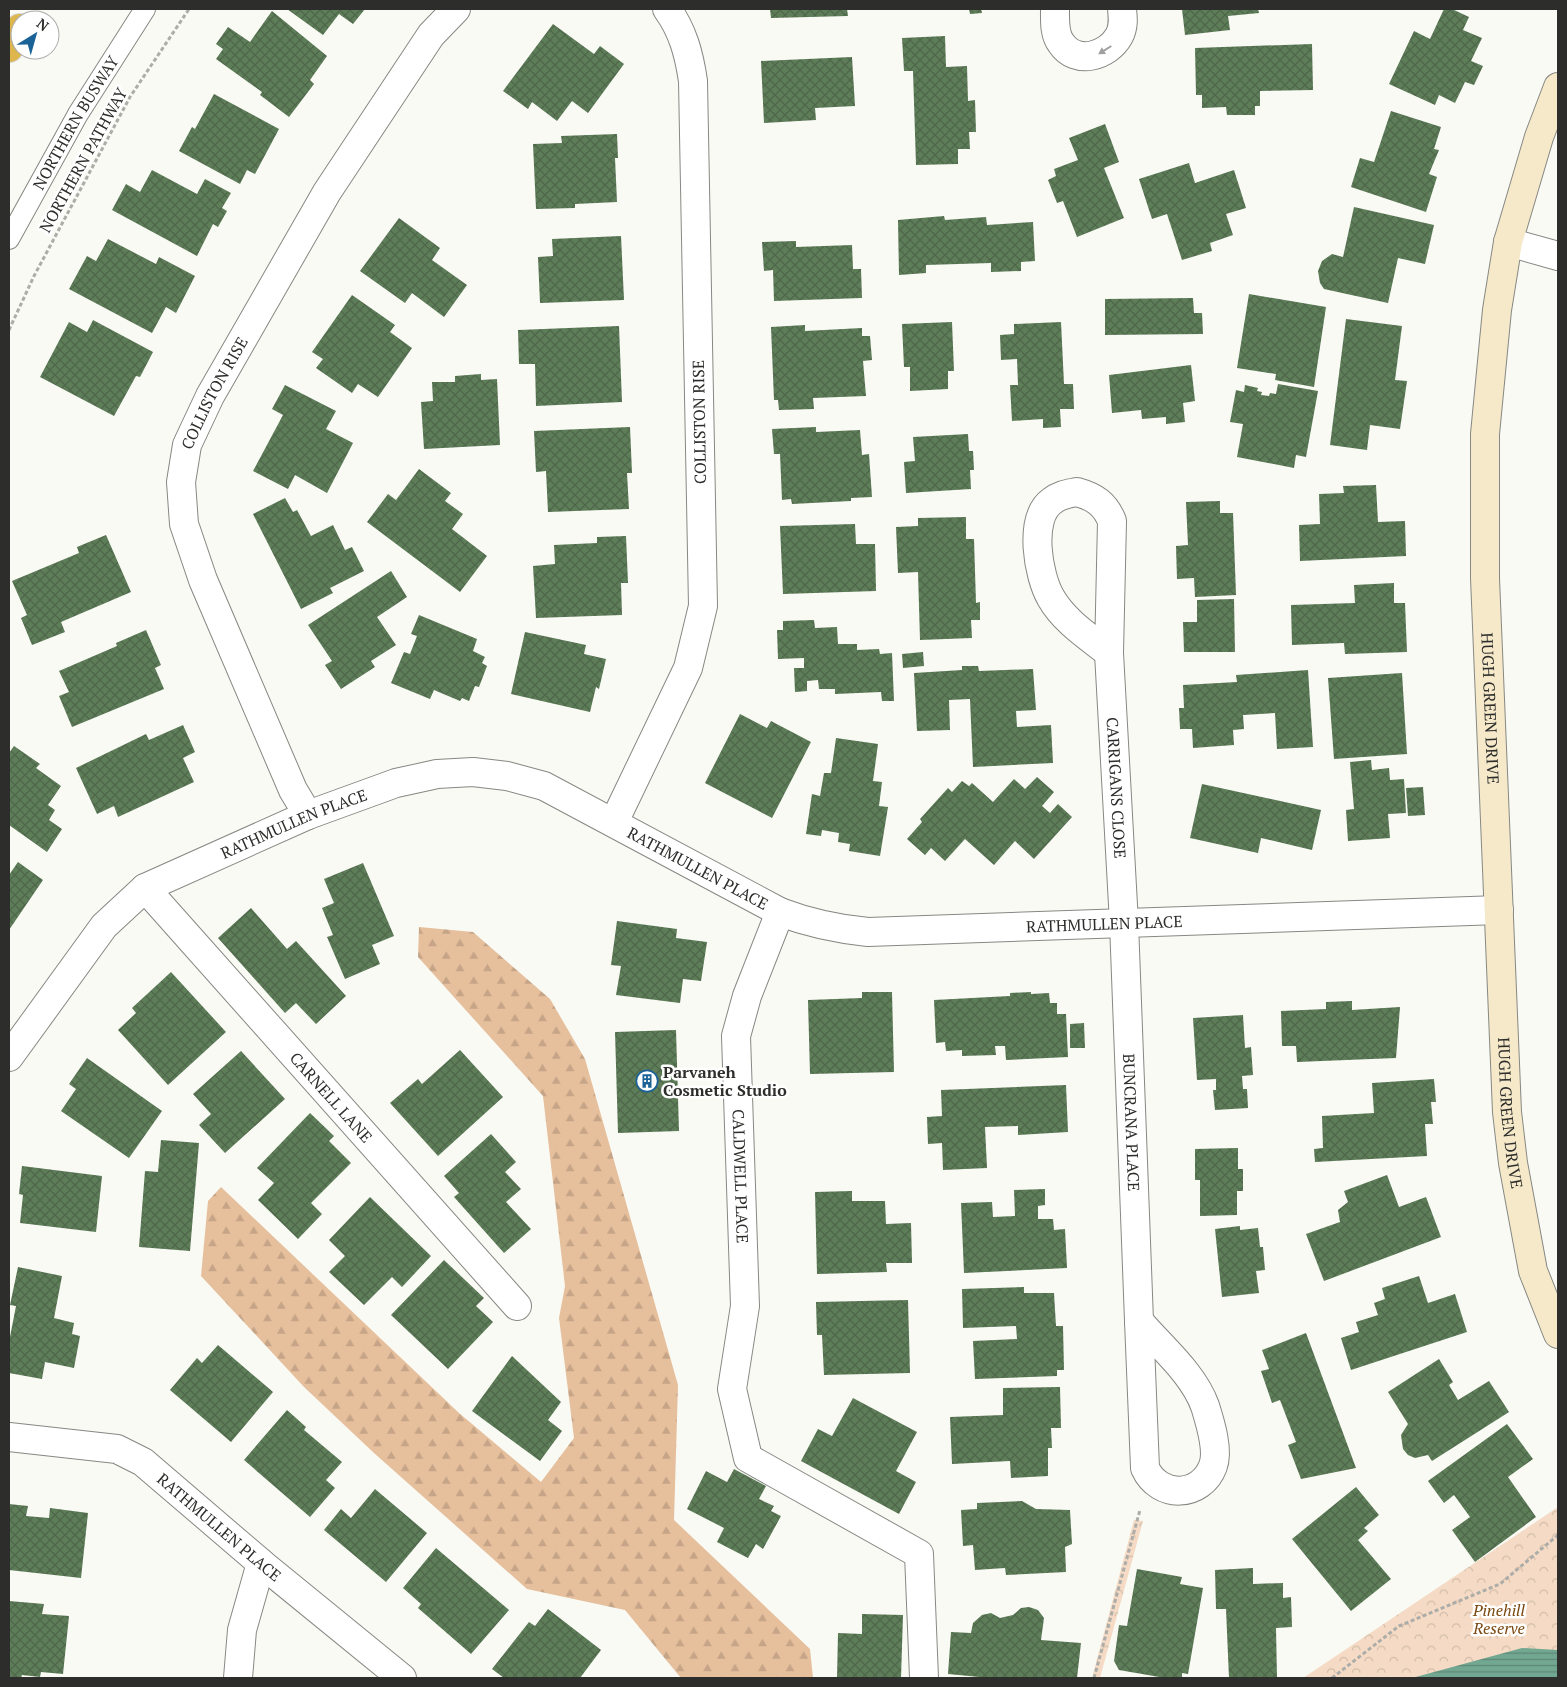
<svg xmlns="http://www.w3.org/2000/svg" width="1567" height="1687" font-family="'PT Serif',serif">
  <defs>
    <pattern id="forest-firs" width="22" height="20" patternUnits="userSpaceOnUse" patternTransform="scale(1.25)"><rect width="22" height="20" fill="#e6bf9c"/><path d="M5 1l3.5 6h-7zM16 11l3.5 6h-7z" fill="#c6a487"/></pattern>
    <pattern id="park-crowns" width="20" height="18" patternUnits="userSpaceOnUse" patternTransform="scale(1.25)"><rect width="20" height="18" fill="#f5dbc5"/><path d="M2 6a3 3 0 1 1 6 0M12 15a3 3 0 1 1 6 0" fill="none" stroke="#d2bca9"/></pattern>
    <pattern id="water-rules" width="6" height="5" patternUnits="userSpaceOnUse" patternTransform="scale(1.25)"><rect width="6" height="5" fill="#72a791"/><path d="M0 2.5h6" fill="none" stroke="#5e8877"/></pattern>
    <pattern id="building-cross-hatch" width="8" height="8" patternUnits="userSpaceOnUse" patternTransform="scale(1.25)"><rect width="8" height="8" fill="#5e7d59"/><path d="M0 0l8 8M0 8l8-8" fill="none" stroke="#4e674a"/></pattern>
  </defs>
  <rect width="100%" height="100%" fill="#f9faf4"/>
  <path fill="url(#forest-firs)" d="M419,927L473,932L550,999L585,1059L678,1385L674,1520L810,1649L813,1678H681L625,1610L527,1589L374,1453L304,1387L201,1276L208,1201L221,1187L459,1413L541,1482L574,1438L559,1318L565,1286L543,1096L418,957Z"/>
  <path fill="url(#park-crowns)" d="M1558,1507V1678H1303Z
    M1134,1520L1143,1521L1100,1678H1092Z"/>
  <path fill="url(#water-rules)" d="M1522,1648L1558,1650V1678H1412Z"/>
  <path fill="url(#building-cross-hatch)" d="M287,9H365L353,24L339,14L323,35Z
    M770,9H847L848,16L771,18Z
    M969,9H981L982,13L970,14Z
    M1182,9H1258L1259,13L1228,16L1230,30L1185,35Z
    M1444,9H1452L1469,17L1463,30L1482,38L1471,61L1483,66L1474,85L1465,82L1455,103L1439,95L1435,105L1389,84L1414,31L1430,39Z
    M272,11L327,56L310,80L314,84L289,117L260,95L262,92L216,59L223,49L216,44L228,27L250,42Z
    M553,24L594,54L600,46L624,64L588,113L572,101L557,121L532,102L528,109L503,91Z
    M945,36L946,67L967,66L968,101L975,100L976,132H969L970,149H958V164L916,165L913,71H904L902,38Z
    M1312,44L1313,90L1260,91V106H1255V115H1227L1226,107L1202,108V95H1196L1195,48Z
    M852,57L855,106L815,108L816,120L764,123L761,61Z
    M214,94L279,129L255,174L247,170L240,184L179,151L192,127L195,129Z
    M1391,111L1441,127L1434,149L1439,150L1429,174L1437,177L1426,212L1351,187L1360,158L1374,162Z
    M1105,124L1119,162L1104,168L1124,218L1077,237L1063,201L1057,203L1048,180L1056,176L1054,169L1078,160L1069,138Z
    M617,134L618,158H615L617,202L575,204V208L536,209L533,144L562,143L561,136Z
    M1189,163L1195,183L1234,170L1246,208L1226,214L1233,235L1210,243L1212,251L1182,260L1167,214L1152,219L1139,179Z
    M152,170L197,194L205,179L231,193L222,208L227,211L218,227L213,224L197,256L112,210L126,184L140,192Z
    M1354,207L1434,225L1425,264L1398,258L1388,303L1324,289L1320,283L1318,271L1322,261L1332,254L1343,257Z
    M944,216L945,220L986,217L987,225L1033,222L1035,261L1021,262V271L991,272V263L926,265V273L899,275L898,220Z
    M399,218L440,248L432,260L467,285L444,317L412,293L405,303L360,271Z
    M621,236L624,300L540,303L538,257L553,256L552,239Z
    M108,239L156,264L159,257L195,276L176,313L166,307L152,333L69,289L87,256L96,261Z
    M796,241V247L852,245L853,269H861L862,298L774,301L773,270L764,271L762,242Z
    M1249,294L1326,307L1314,387L1275,380L1276,374L1237,368Z
    M352,295L395,325L390,332L412,348L378,397L358,384L352,393L316,368L323,359L312,352Z
    M1193,298L1194,313H1202L1203,334L1105,335V299Z
    M1346,319L1402,326L1395,380L1407,381L1400,429L1370,425L1367,450L1330,445Z
    M93,320L153,352L140,377L136,376L114,416L40,377L69,322L87,332Z
    M952,322L954,371H948V389L910,391V367H904L902,324Z
    M1061,322L1064,384H1073L1074,409H1060L1061,427L1043,428V419L1012,421L1010,385H1018L1017,359L1001,360L1000,335L1014,334V324Z
    M805,325V331L862,328V336H870L872,360L863,361L866,396L813,398L814,409L779,410L778,400H774L771,327Z
    M619,326L622,402L536,406L535,364H519L518,330Z
    M1191,365L1195,401L1183,403L1185,422L1166,424V417L1142,419L1141,410L1112,413L1109,375Z
    M481,374V380L497,379L500,445L424,449L421,402L433,401L432,382H455V376Z
    M1278,384L1318,391L1306,457L1296,455L1294,468L1237,457L1243,424L1230,422L1236,390L1244,392L1245,385L1258,388L1257,391L1262,392L1261,395L1269,396L1270,393L1276,394Z
    M285,385L336,411L326,429L353,443L327,493L295,475L288,489L253,471L283,415L272,409Z
    M630,427L632,473H627L629,509L548,512L546,471L536,472L534,431Z
    M816,427V432L860,430L862,455L869,454L872,497L851,498V501L792,504L791,499L782,500L780,454H774L772,429Z
    M968,434L969,451H973L974,470H970L971,489L906,493L904,462L915,461L913,437Z
    M419,469L451,493L445,501L463,514L452,529L487,556L460,592L367,522L388,494L396,500Z
    M1376,485L1378,522L1405,521L1406,556L1300,561L1299,525L1320,524L1319,494L1344,493L1343,486Z
    M285,498L293,512L297,510L311,536L333,525L345,550L352,547L364,571L330,588L333,593L301,609L253,514Z
    M1220,501V513H1233L1236,595L1195,597L1194,578L1177,579L1176,546L1188,545L1186,502Z
    M966,517V539H974L976,603L980,602V620H971L972,638L920,640L918,572L898,573L896,527L918,526V518Z
    M855,524L856,544H875L876,591L783,594L780,526Z
    M106,535L131,592L61,622L65,632L32,645L21,618L27,615L12,581L79,553L77,547Z
    M626,536L628,583H621L622,615L536,618L533,566L555,564L554,545L597,543V537Z
    M391,571L407,597L377,617L396,645L371,661L375,667L341,689L325,665L332,661L308,625Z
    M1394,583V603H1405L1407,652L1345,654L1344,643L1292,645L1291,605L1355,603L1354,585Z
    M1234,599L1235,652H1184L1183,622H1197V600Z
    M419,615L477,639L473,651L485,657L482,663L487,666L479,687L475,686L469,701L462,698L460,701L434,690L430,699L391,683L404,652L410,654L417,636L411,634Z
    M814,620L815,628L837,627L838,644H857V650L879,649L880,654L892,653L894,701H882L881,692L835,694V689H819L818,680L807,681V691L795,692L794,668H804V658L778,659L777,630H783V621Z
    M146,630L161,665L155,668L164,689L72,727L59,696L69,692L59,671L117,646L116,643Z
    M525,632L586,645L584,654L606,659L599,689L596,687L590,712L511,694Z
    M923,652L924,666L903,668L902,654Z
    M962,666H978L979,671L1033,669L1036,710L1016,711L1017,727L1051,725L1053,763L973,767L970,699L949,700L950,730L917,731L914,673L962,670Z
    M1308,670L1313,747L1277,749L1275,713L1243,715L1244,729L1233,730L1234,745L1193,748L1192,729H1180L1179,708H1184L1183,685L1237,682L1236,675Z
    M1402,673L1407,754L1334,759L1328,678Z
    M740,714L767,728L771,721L811,742L772,818L705,783Z
    M183,725L195,752L183,758L194,782L118,817L114,806L97,814L76,768L146,734L149,740Z
    M836,738L878,744L873,781L882,782L879,806L888,807L880,856L849,851L850,844L838,842L839,833L822,830L821,836L806,834L812,794L820,796L824,773H831Z
    M14,746L40,764L36,768L61,786L48,805L55,810L49,820L62,829L47,852L9,825V753Z
    M1371,760L1372,770L1389,768L1390,780L1404,779L1406,813L1388,814L1390,838L1348,841L1346,810L1354,809L1350,762Z
    M1037,777L1054,792L1042,806L1050,813L1058,804L1072,817L1034,859L1015,841L994,865L965,839L945,861L931,848L925,855L907,839L922,822L920,819L948,788L952,792L962,781L969,786L972,783L993,802L1014,779L1025,789Z
    M1202,784L1321,810L1312,850L1261,838L1258,853L1190,838Z
    M1423,787L1425,815L1408,816L1406,788Z
    M18,862L43,880L9,930V875Z
    M363,863L394,936L372,945L380,964L345,979L327,937L333,935L322,908L334,903L324,879Z
    M251,908L287,949L296,941L346,996L316,1024L296,1003L285,1013L218,938Z
    M617,921L677,929L676,938L707,942L701,981L683,979L680,1003L616,995L621,966L611,965Z
    M171,972L226,1032L168,1085L118,1030L136,1013L132,1008Z
    M862,992H892L894,1072L810,1074L808,1000L862,998Z
    M1031,992V994L1049,993L1050,1003H1057V1014H1066L1068,1057L1006,1060L1005,1046H995L996,1055L962,1056V1050L946,1051L945,1042L936,1043L934,1000L1010,996V993Z
    M1352,1001V1010L1400,1007L1396,1058L1297,1062L1296,1046H1282L1281,1011L1326,1009V1002Z
    M1243,1015L1245,1048L1251,1047L1253,1075L1242,1076L1243,1089H1247L1248,1108L1215,1110L1213,1090H1216V1079L1197,1080L1193,1018Z
    M1084,1023L1085,1048H1070V1024Z
    M676,1030L679,1131L618,1133L615,1032Z
    M460,1050L503,1097L438,1156L390,1103L418,1079L422,1084Z
    M241,1051L285,1099L225,1153L199,1125L211,1114L193,1094Z
    M87,1058L162,1111L129,1158L61,1111L76,1089L69,1084Z
    M1434,1079L1436,1102H1431L1433,1124H1425L1427,1156L1315,1162L1314,1149L1323,1148L1322,1116L1374,1113L1372,1083Z
    M1066,1085L1068,1132L1018,1135V1126L985,1127L987,1168L943,1170L942,1143L928,1144L927,1117L942,1116L941,1090Z
    M310,1113L334,1136L329,1141L351,1163L311,1203L322,1214L298,1239L258,1200L274,1183L257,1168Z
    M491,1134L516,1162L505,1172L521,1189L506,1202L531,1229L504,1253L454,1197L459,1193L444,1176Z
    M161,1140L199,1143L190,1251L139,1247L145,1171L158,1172Z
    M1238,1148V1169H1243V1191H1237V1215L1200,1216V1180H1195V1149Z
    M22,1166L102,1176L96,1232L20,1223L23,1195L19,1194Z
    M1387,1175L1399,1207L1426,1197L1441,1237L1324,1281L1306,1234L1340,1222L1338,1210L1348,1202L1344,1191Z
    M1045,1189V1205L1038,1206V1219H1053L1054,1230L1065,1229L1067,1268L964,1273L961,1203L992,1202L993,1217L1015,1216L1014,1190Z
    M852,1191V1201H885L886,1224L911,1223L912,1263H886L887,1272L817,1274L815,1192Z
    M370,1197L431,1256L402,1287L392,1277L364,1305L329,1272L345,1256L329,1240Z
    M1240,1226V1230L1258,1228L1260,1247H1263L1265,1270L1256,1271L1259,1293L1222,1297L1215,1229Z
    M444,1260L484,1298L476,1306L493,1322L448,1369L391,1315Z
    M18,1267L62,1276L54,1318L74,1323L72,1334L80,1336L74,1368L45,1362L42,1379L9,1373V1342L16,1306L10,1305Z
    M1419,1276L1428,1303L1455,1294L1467,1332L1351,1370L1341,1338L1359,1332L1356,1322L1378,1315L1374,1303L1385,1299L1382,1288Z
    M1024,1287V1293H1054L1056,1326H1063L1064,1370H1057V1376L975,1379L973,1341L1017,1339L1016,1326L963,1328L962,1289Z
    M908,1300L910,1373L824,1375L822,1335H817L816,1302Z
    M1306,1333L1356,1468L1301,1479L1288,1445L1296,1442L1280,1400L1272,1403L1261,1371L1269,1369L1262,1350Z
    M218,1345L273,1392L231,1442L170,1390L197,1358L202,1363Z
    M512,1356L561,1402L548,1420L562,1431L540,1461L472,1411Z
    M1439,1359L1453,1382L1449,1385L1458,1400L1489,1381L1509,1412L1432,1461L1428,1455L1415,1458L1408,1455L1403,1449L1401,1435L1408,1424L1388,1392Z
    M1060,1387L1061,1428H1051L1052,1448H1048V1476L1011,1478L1010,1461L952,1464L950,1417L1003,1415V1388Z
    M853,1398L917,1432L896,1471L916,1482L899,1514L801,1461L818,1429L832,1436Z
    M287,1410L306,1427L304,1430L342,1462L326,1480L335,1488L310,1517L244,1460Z
    M1507,1424L1533,1459L1508,1477L1536,1517L1475,1562L1452,1530L1470,1517L1454,1495L1444,1503L1428,1481Z
    M734,1469L766,1486L759,1499L774,1506L771,1511L781,1516L763,1549L756,1544L748,1558L717,1542L724,1528L687,1509L706,1471L727,1482Z
    M1356,1487L1379,1515L1364,1528L1368,1531L1358,1540L1391,1579L1351,1611L1292,1539Z
    M375,1489L427,1533L386,1582L324,1530L341,1509L351,1518Z
    M1022,1501L1036,1509L1070,1510L1072,1544L1065,1547L1066,1572L1006,1575L1005,1568L975,1570L973,1545L963,1546L961,1510L977,1509V1503Z
    M9,1504L28,1506L26,1516L49,1518L50,1508L88,1513L81,1578L9,1570Z
    M436,1548L509,1610L471,1654L418,1608L421,1604L403,1588Z
    M1253,1568V1584L1283,1583V1598L1291,1597L1292,1627L1276,1628L1277,1678H1229L1226,1609H1216L1215,1570Z
    M1137,1569L1182,1577L1180,1584L1203,1588L1188,1674L1182,1673V1678H1165L1119,1670L1114,1661L1119,1625L1127,1626Z
    M9,1601L44,1604L42,1614L69,1616L63,1674L41,1672L40,1677L22,1675L21,1678H9Z
    M1029,1607L1038,1610L1044,1618L1041,1640L1081,1643L1077,1678H990L948,1674L951,1632L971,1633L973,1623L982,1615L991,1613L1000,1618L1013,1615L1021,1608Z
    M548,1609L601,1650L580,1678H504L492,1669L529,1622L535,1626Z
    M862,1614L903,1615L901,1678H837L838,1633L862,1634Z"/>
  <g fill="none" stroke-linecap="round" stroke-linejoin="round">
    <g stroke="#878883" stroke-width="22">
      <g id="service">
        <path id="s1" d="M9,239L78,114L145,9"/>
      </g>
    </g>
    <g stroke="#878883" stroke-width="30">
      <g id="minor">
        <path d="M1055,9C1055,20 1054,34 1061,43C1076,66 1108,56 1119,36C1124,27 1123,18 1122,9"/>
        <path d="M1508,242L1558,256"/>
        <path d="M1077,492C1095,497 1105,504 1112,521L1109,653C1089,637 1064,621 1051,598C1038,576 1028,518 1052,501C1059,495 1067,494 1077,492Z"/>
        <path id="s2" d="M1109,653L1124,923L1139,1321"/>
        <path id="s3" d="M308,815L293,790L203,580L184,524L181,482L187,445L210,396L327,192L431,35L456,9"/>
        <path d="M614,822L688,668L703,606L693,81C689,54 683,31 667,9"/>
        <path id="s4" d="M145,888L517,1306"/>
        <path id="s5" d="M780,912L747,996L736,1036L745,1306L732,1389L748,1458L919,1554L924,1678"/>
        <path id="s6" d="M9,1057L104,926L145,888L308,815L396,783L437,774L473,772L507,776L544,786L780,912C809,923 837,929 868,932L1499,910"/>
        <path d="M1139,1321C1161,1347 1193,1373 1205,1406C1210,1422 1219,1450 1213,1466C1201,1498 1159,1499 1145,1468Z"/>
        <path id="s7" d="M9,1437L117,1449L143,1462L261,1563L402,1678"/>
        <path d="M238,1678L242,1630L261,1563"/>
      </g>
    </g>
    <g stroke="#878883" stroke-width="30">
      <g id="secondary">
        <path id="s8" d="M1558,87L1539,137L1508,242L1497,310L1485,434V578L1507,1112L1513,1163L1533,1271L1558,1334"/>
      </g>
    </g>
    <g stroke="#d5d5d5" stroke-width="30">
      <path id="motorway" d="M9,48L20,28"/>
    </g>
    <path stroke="#acaca8" stroke-width="3" stroke-dasharray="4 2.5" stroke-linecap="butt" d="M9,330L34,276L130,97L189,9
      M1094,1678L1140,1510
      M1332,1678L1399,1626L1500,1584L1558,1535"/>
    <use href="#service" stroke="#fff" stroke-width="20"/>
    <use href="#minor" stroke="#fff" stroke-width="28"/>
    <use href="#secondary" stroke="#f5e9ca" stroke-width="28"/>
    <use href="#motorway" stroke="#ddb74d" stroke-width="28"/>
  </g>
  <defs><path id="oneway-solid" d="M-6-.8H1V-3.2L6.5 0L1 3.2V.8H-6Z" transform="scale(1.25)"/></defs>
  <use fill="#a0a0a0" href="#oneway-solid" transform="translate(1105 50) rotate(148)"/>
  <defs>
    <g id="building-ring" transform="scale(1.125)"><circle r="9.5" fill="#fff" stroke="#1b6296" stroke-width="1.5"/><path d="M-4-6H4V6H1V3H-1V6H-4ZM-2.5-4.3h1.7v1.8h-1.7ZM.8-4.3h1.7v1.8H.8ZM-2.5-1h1.7V.8h-1.7ZM.8-1h1.7V.8H.8Z" fill="#1b6296"/></g>
  </defs>
  <g fill-rule="evenodd">
    <use href="#building-ring" x="647" y="1081"/>
  </g>
  <g text-anchor="middle" stroke-width="5" stroke-linejoin="round" paint-order="stroke">
    <g font-size="16" fill="#2d2d2b" stroke="#fff">
      <text dy="6" stroke="none"><textPath href="#s1" startOffset="134">NORTHERN BUSWAY</textPath></text>
      <text transform="translate(83 160) rotate(-61)" y="6">NORTHERN PATHWAY</text>
      <text dy="6" stroke="none"><textPath href="#s3" startOffset="455">COLLISTON RISE</textPath></text>
      <text transform="translate(699 422) rotate(-91)" y="6">COLLISTON RISE</text>
      <text dy="6" stroke="none"><textPath href="#s8" startOffset="631">HUGH GREEN DRIVE</textPath></text>
      <text dy="6" stroke="none"><textPath href="#s2" startOffset="135">CARRIGANS CLOSE</textPath></text>
      <text dy="6" stroke="none"><textPath href="#s6" startOffset="380">RATHMULLEN PLACE</textPath></text>
      <text dy="6" stroke="none"><textPath href="#s6" startOffset="815">RATHMULLEN PLACE</textPath></text>
      <text dy="6" stroke="none"><textPath href="#s6" startOffset="1235">RATHMULLEN PLACE</textPath></text>
      <text dy="6" stroke="none"><textPath href="#s4" startOffset="280">CARNELL LANE</textPath></text>
      <text dy="6" stroke="none"><textPath href="#s8" startOffset="1036">HUGH GREEN DRIVE</textPath></text>
      <text dy="6" stroke="none"><textPath href="#s2" startOffset="470">BUNCRANA PLACE</textPath></text>
      <text dy="6" stroke="none"><textPath href="#s5" startOffset="272">CALDWELL PLACE</textPath></text>
      <text dy="6" stroke="none"><textPath href="#s7" startOffset="238">RATHMULLEN PLACE</textPath></text>
    </g>
    <g font-size="16" font-weight="bold" fill="#2d2d2b" stroke="#fff" text-anchor="start">
      <text x="663" y="1078">Parvaneh<tspan x="663" dy="18">Cosmetic Studio</tspan></text>
    </g>
    <g font-size="16" font-style="italic" fill="#7a4810" stroke="#fff">
      <text x="1499" y="1616">Pinehill<tspan x="1499" dy="18">Reserve</tspan></text>
    </g>
  </g>
  <rect width="1567" height="1687" fill="none" stroke="#2d2d2b" stroke-width="20"/>
  <g transform="translate(35 35) rotate(37)"><circle r="24" fill="#ffffff" stroke="#ababaa"/>
  <path d="M0-4L9 19L0 12L-9 19Z" fill="#1b6296"/>
  <text y="-8" font-size="14" font-weight="bold" text-anchor="middle" fill="#2d2d2b">N</text>
  </g>
</svg>
